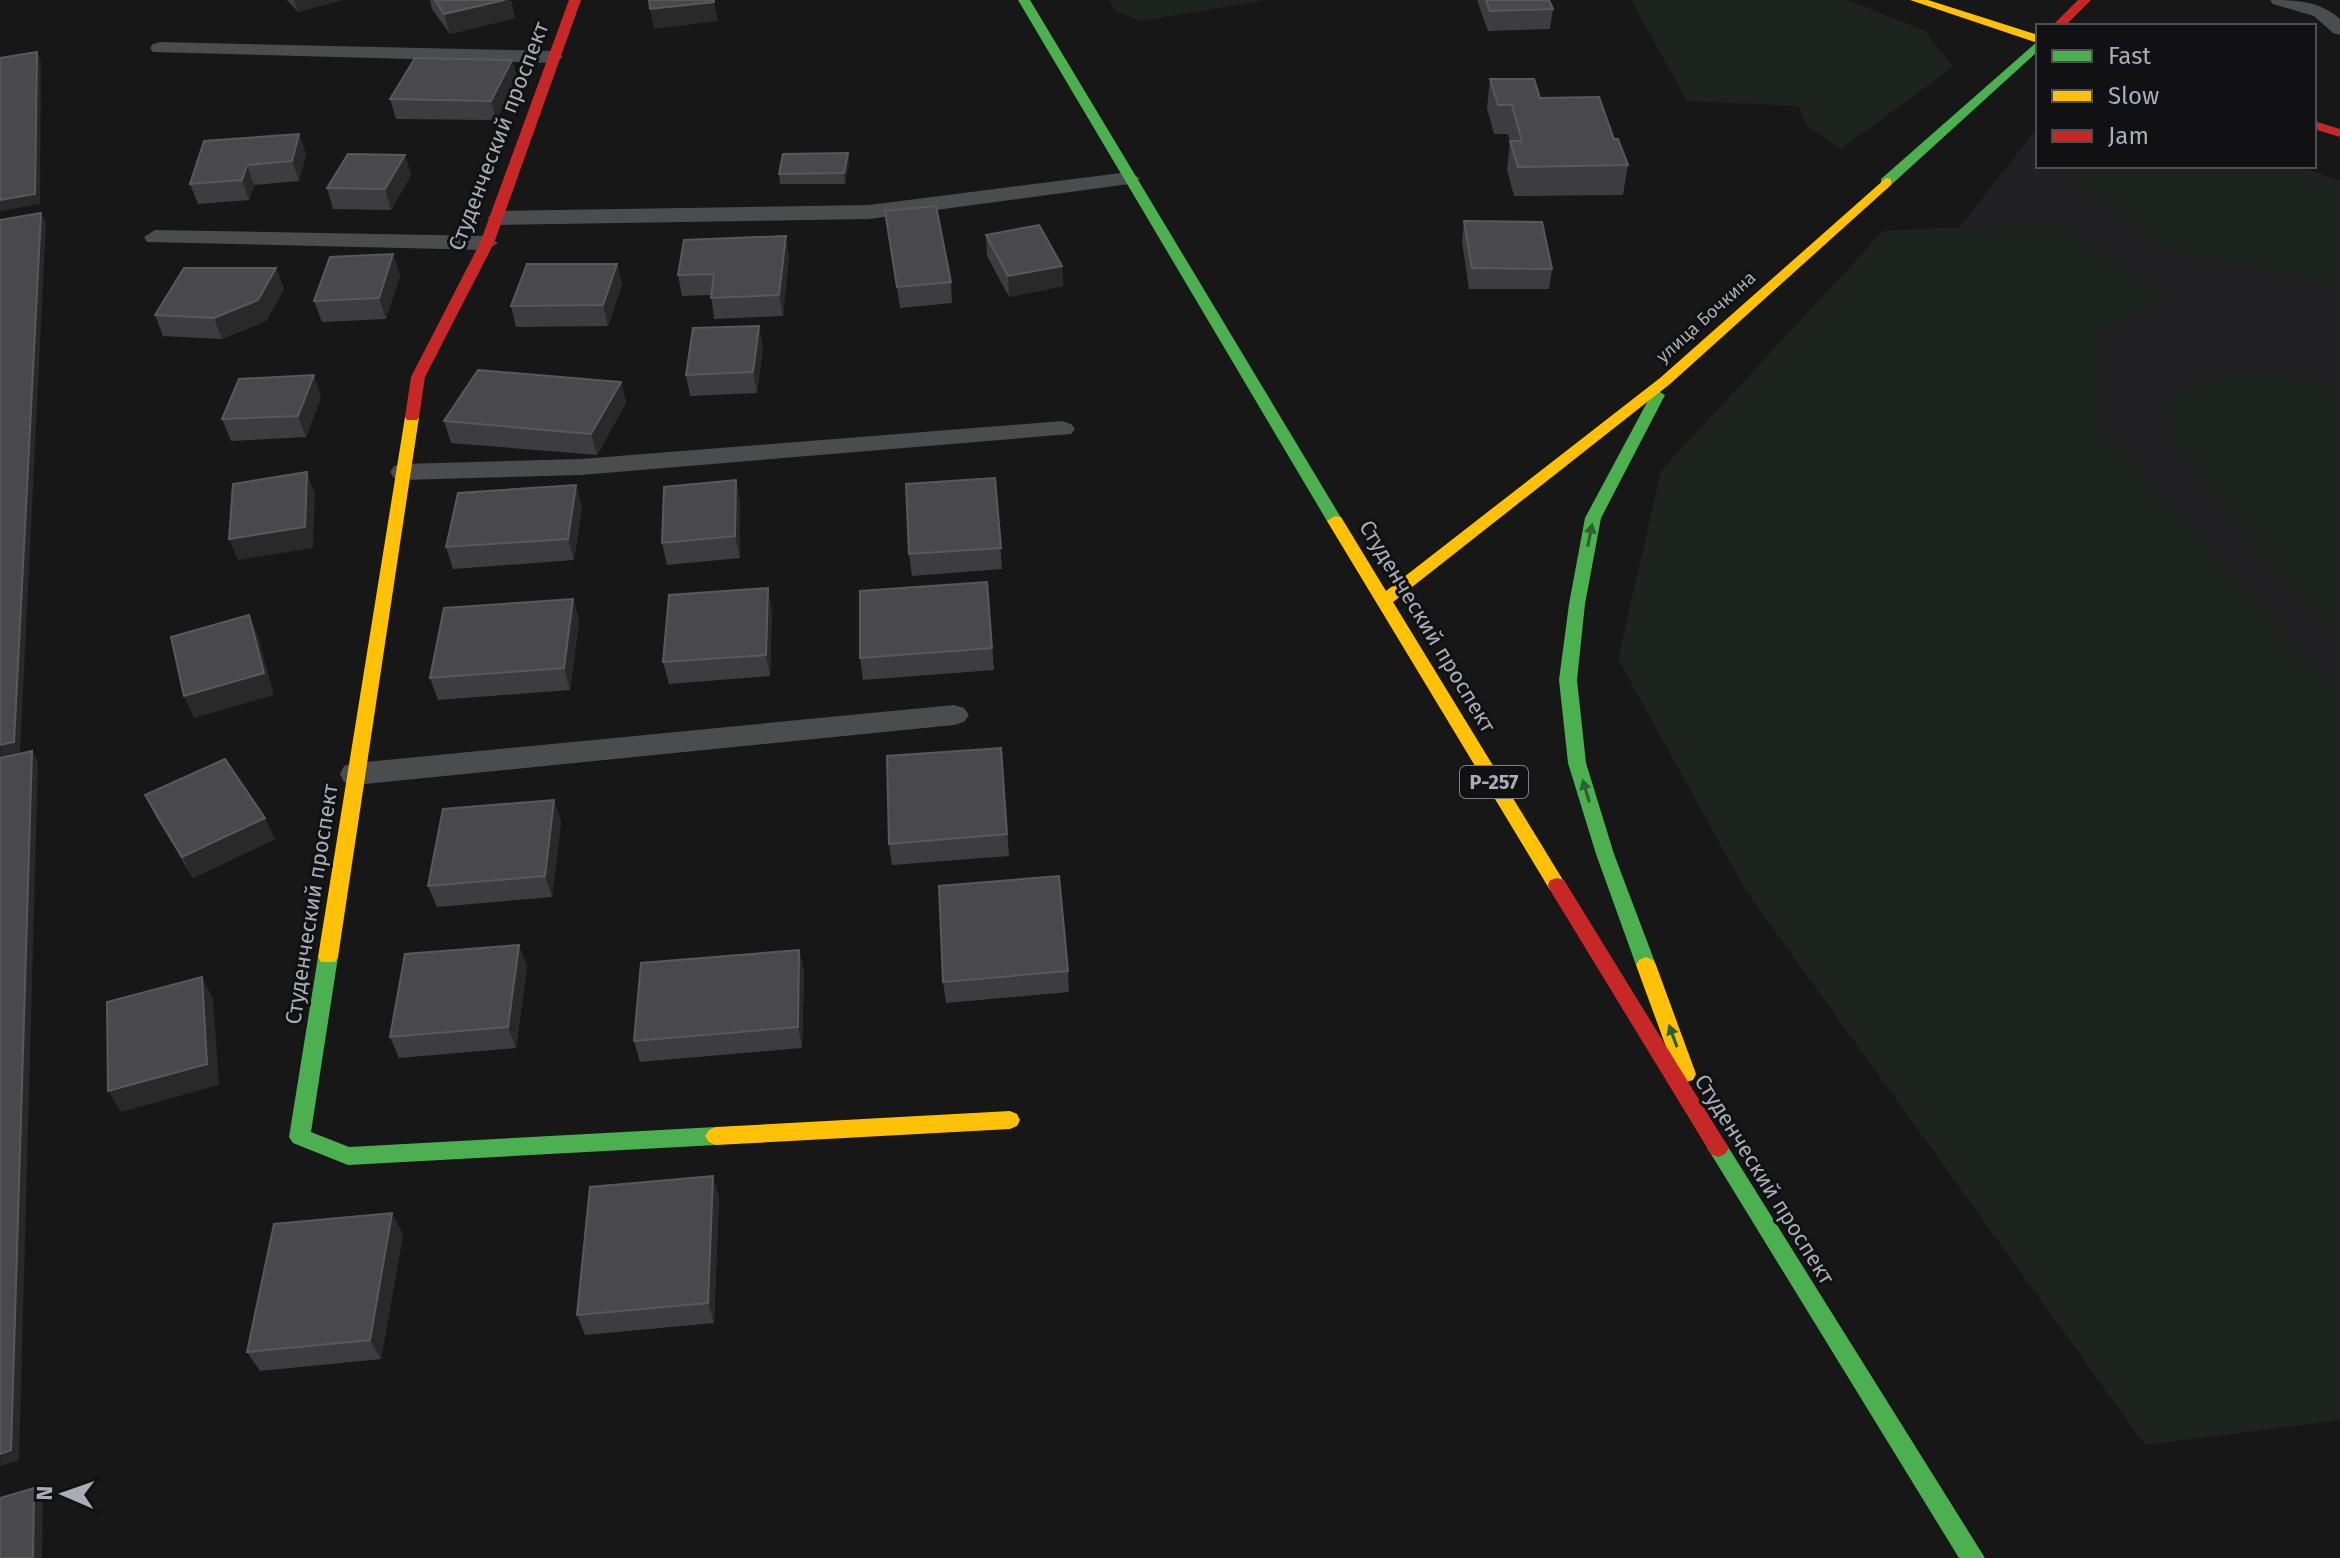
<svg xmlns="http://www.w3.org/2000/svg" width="2340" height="1558" font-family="'Fira Sans',sans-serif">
  <rect width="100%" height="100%" fill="#171717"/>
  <path fill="#212123" d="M2038,127V166H2296L2340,180V954L1948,242Z"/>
  <path fill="#1d241e" d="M1109,0H1267L1140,21L1116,11Z
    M1631,0H1847L1925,31L1953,67L1841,149L1807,126L1798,106L1687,101Z
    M2051,166H2280L2340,186V289L2160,250Z
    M2062,222L2171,296L2094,338L2100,422L2340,690V1420L2145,1445L1746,891L1618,659L1661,471L1883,231Z
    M2239,371L2303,376L2340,384V642L2239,535L2167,440L2166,400L2197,381Z"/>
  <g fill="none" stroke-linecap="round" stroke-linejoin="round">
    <path fill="#4b4c50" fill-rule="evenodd" d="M2270,0C2297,0 2320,1 2340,19V35L2333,33L2314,16L2273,4Z
      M160,42L553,51L563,57L553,63L153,52L150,48L153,44Z
      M1129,172L1140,178L1137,183L869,219L498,225L487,218L498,211L869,205Z
      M155,230L487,236L498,243L487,250L147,242L144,237Z
      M1062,421L1071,424L1075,429L1071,434L581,475L403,480L394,478L390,472L394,466L403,464L581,459Z
      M954,705L964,708L969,715L964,722L954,725L355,785L344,782L340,774L344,766L355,763Z"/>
    <path fill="#4caf50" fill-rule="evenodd" d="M1018,0H1030L1343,521L1341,525L1335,526L1327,521Z
      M2038,41V51L1891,185H1881V179Z
      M1658,391L1665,395L1601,518L1585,604L1577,680L1586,763L1614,854L1656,965L1653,970H1639L1636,965L1596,854L1568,763L1559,680L1569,604L1585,518L1651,395Z
      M328,949L335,952L338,957L311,1132L349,1147L716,1127L723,1130L727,1136L723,1142L716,1145L348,1165L293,1143L289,1137L318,957L321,952Z
      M1718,1139L1725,1142L1985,1558H1959L1711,1154L1707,1148L1711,1142Z"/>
    <path fill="#ffc107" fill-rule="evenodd" d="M1910,0H1928L2038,35V43Z
      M1886,178L1891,179V185L1670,384L1393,602L1566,885L1564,890H1550L1327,521L1335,516L1341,517L1386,591L1660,378Z
      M412,413L419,417L338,957L335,962H321L318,957L405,417Z
      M1646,957L1653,960L1656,965L1696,1074L1693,1080L1686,1082L1679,1080L1676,1074L1636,965L1639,960Z
      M1010,1111L1017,1114L1020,1120L1017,1126L1010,1129L716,1145L709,1142L705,1136L709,1130L716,1127Z"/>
    <path fill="#c62828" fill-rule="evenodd" d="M569,0H581L494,243L425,377L419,417L417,420H407L405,417L411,377L480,243Z
      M2078,0H2091L2065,26H2052Z
      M2314,121L2340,129V137L2314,129Z
      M1557,878L1564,880L1725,1142L1729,1148L1725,1154L1718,1157L1711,1154L1550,890L1548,885L1550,880Z"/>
  </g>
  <path fill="#3d3d3f" d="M287,0H342L298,12Z
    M430,0H511L515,18L450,34L432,9Z
    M1477,0H1549L1553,9L1550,29L1488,31Z
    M512,60L517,79L496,120L396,119L390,99Z
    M1490,79L1540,98L1614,139L1628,165L1623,195L1514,196L1507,170L1510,141L1508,134H1494L1487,108Z
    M299,134L306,154L299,181L254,185L249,200L198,204L190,184Z
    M848,153L849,163L845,184H780L779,174Z
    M405,155L411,175L391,210L333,209L327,188Z
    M885,211L951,282L952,303L900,308Z
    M1464,221L1552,269L1549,289H1469L1462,242Z
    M986,235L1062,266L1063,286L1009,297L987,256Z
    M789,256L783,316L714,319L711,295L682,296L678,275Z
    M617,264L622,284L608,326L516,327L511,306Z
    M276,268L284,289L266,321L222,339L163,336L155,315Z
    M400,275L386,319L322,322L314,301Z
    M763,347L757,393L690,396L686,375Z
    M621,382L626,403L597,455L451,443L444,421Z
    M321,397L306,437L231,441L222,419Z
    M995,478L1002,569L912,576L909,554Z
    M736,480L740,502V558L667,565L662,543Z
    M582,506L574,560L453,569L446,547Z
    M987,582L994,670L863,680L860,658Z
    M573,599L579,620L570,690L438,700L430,678Z
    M772,609L770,676L669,684L663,662Z
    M1001,748L1009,856L892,865L889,844Z
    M145,795L275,839L193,878L156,817Z
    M554,800L561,822L552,897L437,907L428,886Z
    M799,950L804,972L802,1048L640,1062L634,1041Z
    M527,966L516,1048L399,1058L390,1037Z
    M1068,971L1069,992L946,1003L943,982Z
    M719,1196L714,1323L585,1335L577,1315Z
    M403,1234L381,1359L260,1371L247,1352Z"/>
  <path fill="#29292a" d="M294,0H342L298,12Z
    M505,0H511L515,18L450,34L444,14Z
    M714,2L718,21L654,29L650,9Z
    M37,52L41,62L40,204L0,211V200Z
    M512,60L517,79L496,120L491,101Z
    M299,134L306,154L299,181L292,161Z
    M848,153L849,163L845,184L844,173Z
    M405,155L411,175L391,210L385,189Z
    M247,165L254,185L249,200L242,180Z
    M41,213L46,223L20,753L0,757Z
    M786,236L789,256L783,316L779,295Z
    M393,254L400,275L386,319L379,298Z
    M617,264L622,284L608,326L603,305Z
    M1062,266L1063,286L1009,297L1008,276Z
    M276,268L284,289L266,321L222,339L214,318Z
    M759,326L763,347L757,393L753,372Z
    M314,375L321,397L306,437L298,416Z
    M621,382L626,403L597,455L591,434Z
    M307,472L315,494L313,548L238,560L229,539Z
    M736,480L740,502V558L735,536Z
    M576,485L582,506L574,560L568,539Z
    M768,588L772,609L770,676L766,655Z
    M573,599L579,620L570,690L564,668Z
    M249,615L258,636L274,695L194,718L184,696Z
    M32,751L38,762L19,1460L0,1466Z
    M554,800L561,822L552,897L545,876Z
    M265,818L275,839L193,878L182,857Z
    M519,945L527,966L516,1048L508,1027Z
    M799,950L804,972L802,1048L798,1027Z
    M202,977L213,999L219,1085L121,1112L108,1091Z
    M713,1176L719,1196L714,1323L708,1303Z
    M392,1213L403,1234L381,1359L370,1340Z
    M34,1488L43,1498L42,1558H33Z"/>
  <path fill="#49494c" stroke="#58595d" stroke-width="2" d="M435,0H505L444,14Z
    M649,0H714V2L650,9Z
    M1486,0H1549L1553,9L1490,11Z
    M37,52L35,194L0,200V58Z
    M415,58L512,60L491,101L390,99Z
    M1490,79H1534L1540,98L1599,97L1614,139H1618L1628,165L1518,167L1510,141H1522L1512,105H1498Z
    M299,134L292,161L247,165L242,180L190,184L204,141Z
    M848,153L844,173L779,174L783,154Z
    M348,154L405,155L385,189L327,188Z
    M936,206L951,282L897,287L885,211Z
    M41,213L14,742L0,745V220Z
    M1464,221L1542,222L1552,269L1472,268Z
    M1039,225L1062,266L1008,276L986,235Z
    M786,236L779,295L711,298L714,274L678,275L684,240Z
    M393,254L379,298L314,301L330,257Z
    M527,264H617L603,305L511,306Z
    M184,268H276L258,300L214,318L155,315Z
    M759,326L753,372L686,375L693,328Z
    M478,370L621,382L591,434L444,421Z
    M314,375L298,416L222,419L239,379Z
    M307,472L305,527L229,539L233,484Z
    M995,478L1001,548L909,554L906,484Z
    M736,480L735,536L662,543L664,487Z
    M576,485L568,539L446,547L458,493Z
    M987,582L992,648L860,658V591Z
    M768,588L766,655L663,662L669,595Z
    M573,599L564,668L430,678L444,608Z
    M249,615L264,673L184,696L171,637Z
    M1001,748L1007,834L889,844L887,756Z
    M32,751L11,1450L0,1454V758Z
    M225,759L265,818L182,857L145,795Z
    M554,800L545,876L428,886L443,809Z
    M1059,876L1068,971L943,982L939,886Z
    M519,945L508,1027L390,1037L405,954Z
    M799,950L798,1027L634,1041L641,963Z
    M202,977L207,1064L108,1091L107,1002Z
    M713,1176L708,1303L577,1315L590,1187Z
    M392,1213L370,1340L247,1352L274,1224Z
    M34,1488L33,1558H0V1498Z"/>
  <defs><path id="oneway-solid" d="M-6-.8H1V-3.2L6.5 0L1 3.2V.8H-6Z" transform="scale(2)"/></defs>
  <g fill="#2e6032">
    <use href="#oneway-solid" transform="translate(1590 535) rotate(-79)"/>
    <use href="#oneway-solid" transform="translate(1586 791) rotate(-107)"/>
    <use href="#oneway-solid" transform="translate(1673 1036) rotate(-110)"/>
  </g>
  <g text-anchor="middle" stroke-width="6" stroke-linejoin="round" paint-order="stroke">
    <g font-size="18" fill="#a8adb8" stroke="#111113">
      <text transform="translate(1706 317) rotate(-42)" y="6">улица Бочкина</text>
    </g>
    <rect fill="#111113" stroke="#7b7e86" stroke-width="2" x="1460" y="766" width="68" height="32" rx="6"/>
    <g font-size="20" font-weight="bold" fill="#a8adb8">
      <text x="1494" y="789">Р-257</text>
    </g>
    <g font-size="22" fill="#a8adb8" stroke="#111113">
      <text transform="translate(498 136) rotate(-69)" y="8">Студенческий проспект</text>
      <text transform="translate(1428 626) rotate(59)" y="8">Студенческий проспект</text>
      <text transform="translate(311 904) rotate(-81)" y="8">Студенческий проспект</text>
      <text transform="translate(1765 1179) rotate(58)" y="8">Студенческий проспект</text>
    </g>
  </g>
  <rect x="2036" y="24" width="280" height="144" fill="#111113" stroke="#4d4f55" stroke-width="2"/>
  <rect x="2052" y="50" width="40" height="12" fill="#4caf50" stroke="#4d4f55" stroke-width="2"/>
  <text x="2108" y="64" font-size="24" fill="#a8adb8">Fast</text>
  <rect x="2052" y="90" width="40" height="12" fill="#ffc107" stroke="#4d4f55" stroke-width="2"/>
  <text x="2108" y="104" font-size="24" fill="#a8adb8">Slow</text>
  <rect x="2052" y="130" width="40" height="12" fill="#c62828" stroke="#4d4f55" stroke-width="2"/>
  <text x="2108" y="144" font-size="24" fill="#a8adb8">Jam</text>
  <g transform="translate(64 1494) rotate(272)" stroke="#111113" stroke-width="6" paint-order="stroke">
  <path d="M0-6L14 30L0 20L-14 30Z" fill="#a8adb8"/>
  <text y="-12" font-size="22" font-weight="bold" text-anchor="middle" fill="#a8adb8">N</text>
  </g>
</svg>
